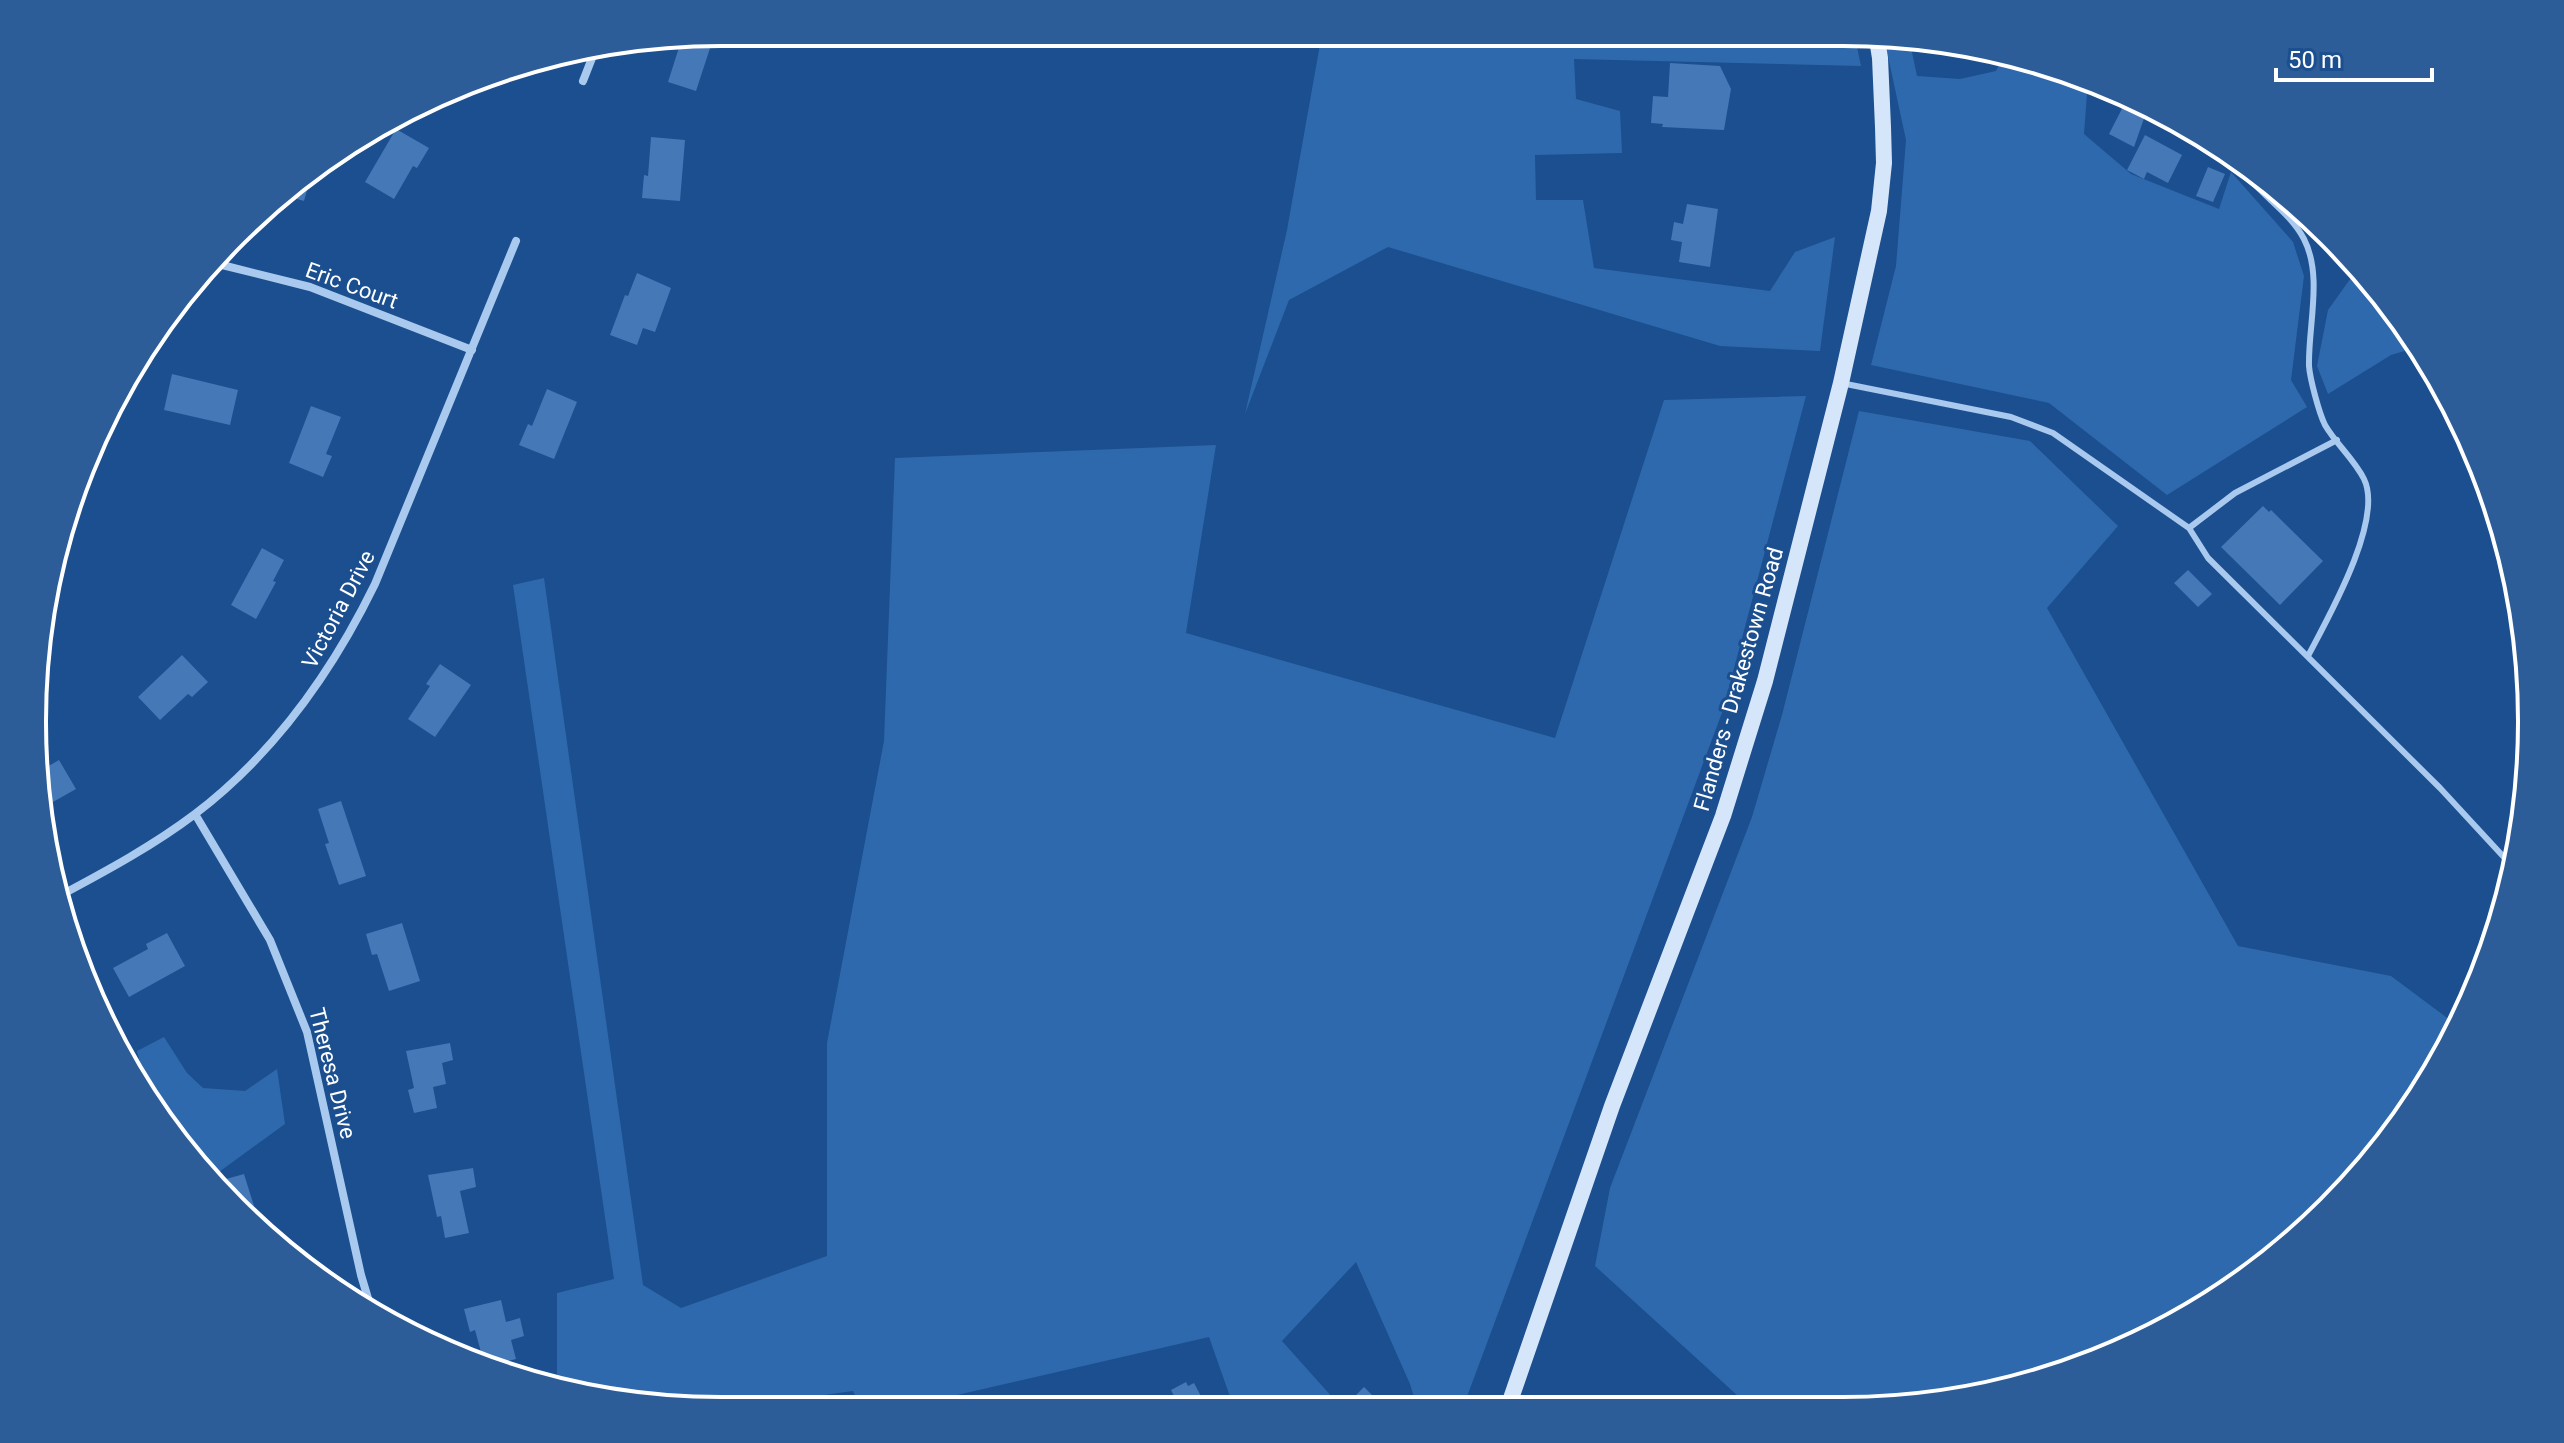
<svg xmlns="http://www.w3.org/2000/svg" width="2564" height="1443" font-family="Roboto,sans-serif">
  <rect width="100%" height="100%" fill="#1b4f8f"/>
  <path fill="#2e69ad" d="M1322,33H1854L1861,66L1574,59L1576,99L1620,111L1622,153L1535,155L1536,200H1583L1594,268L1770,291L1795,252L1835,237L1820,351L1720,346L1388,247L1289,300L1245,414L1287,230Z
    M1883,33L1909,38L1917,76L1960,79L1996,71L2003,56L2064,68L2088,80L2084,134L2131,174L2219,209L2231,172L2293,242L2304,276L2291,380L2307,407L2167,495L2049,403L1871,365L1896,266L1906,140Z
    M2358,268L2390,302L2418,347L2391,355L2328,394L2317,366L2328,310Z
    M1806,396L1723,710L1465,1402L1459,1407H1417L1410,1384L1356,1262L1282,1341L1341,1407L1234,1408L1209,1337L944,1398L947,1409H862L853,1391L725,1409L677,1410L566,1388L557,1375V1293L614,1279L513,585L544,578L643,1285L681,1308L827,1256V1043L884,741L895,458L1216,445L1186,633L1555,738L1664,400Z
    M1859,411L2030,441L2118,526L2047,608L2238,946L2391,976L2458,1026L2439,1067L2330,1209L2225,1295L2065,1374L1932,1405L1749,1406L1595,1266L1610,1188L1752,817L1782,715Z
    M164,1037L187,1073L203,1088L245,1091L277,1069L285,1124L208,1180L203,1176L145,1082L137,1051Z"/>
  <path fill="#4478b7" d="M715,33L696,91L668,82L682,38Z
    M1670,63L1720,66L1731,89L1724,130L1662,127L1663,124L1651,123L1653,96L1668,97Z
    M2128,97L2148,107L2134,147L2109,134Z
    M396,129L429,148L417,168L413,166L394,199L365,182Z
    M2145,135L2182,155L2168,183L2147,172L2144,179L2127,170Z
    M651,137L685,140L680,201L642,198L644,175L648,176Z
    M2208,167L2225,174L2213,202L2196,196Z
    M313,168L304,201L283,195L302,174Z
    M1687,204L1718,209L1710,267L1679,262L1682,242L1671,240L1674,222L1683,224Z
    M637,273L671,288L655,332L643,328L637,345L610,335L625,295L628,296Z
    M172,374L238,390L230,425L164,410Z
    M547,389L577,402L554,459L519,445L528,424L532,426Z
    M311,406L341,417L326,454L332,456L323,477L289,463Z
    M2263,506L2269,512L2271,510L2323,561L2280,605L2221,547Z
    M262,548L284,560L273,581L276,582L256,619L231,605Z
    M2188,570L2212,594L2198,607L2174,583Z
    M182,655L208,682L192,697L188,694L160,720L138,697Z
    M440,664L471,685L435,737L408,719L430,686L426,684Z
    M59,760L76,789L53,802L50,798L42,803L35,774Z
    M341,801L366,876L339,885L325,844L329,843L318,809Z
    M402,923L420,981L389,991L377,954L372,955L366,934Z
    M167,933L185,966L129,997L113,968L148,949L146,944Z
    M450,1043L453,1060L442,1063L446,1084L433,1087L437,1108L414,1113L408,1090L414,1088L406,1051Z
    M473,1168L476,1187L460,1191L469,1233L445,1238L441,1216L437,1217L428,1175Z
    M244,1174L259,1222L212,1183Z
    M501,1300L506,1322L520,1318L524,1336L511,1340L516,1359L485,1367L475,1330L470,1332L464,1309Z
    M1186,1382L1188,1386L1194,1383L1202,1398L1180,1408L1171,1390Z
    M1364,1387L1384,1407H1362L1353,1398Z"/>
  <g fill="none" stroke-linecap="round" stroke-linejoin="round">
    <path stroke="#a9c9ee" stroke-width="6" d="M2237,160C2252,191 2288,208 2304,239C2323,276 2308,326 2309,366C2310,379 2319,413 2325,425C2336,444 2354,459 2364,479C2384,520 2328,618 2308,656
      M1841,383L2011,417L2053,433L2189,528L2208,558L2440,788L2513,867
      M2189,528L2235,493L2337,440"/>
    <path stroke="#a9c9ee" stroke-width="8" d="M583,81L594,53
      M218,264L310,287L472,350
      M195,814L270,940L307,1032L361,1275L373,1315
      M63,894C108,870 154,845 195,814C274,754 332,672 375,584L516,241"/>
    <path stroke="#d6e6fa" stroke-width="16" d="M1508,1407L1612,1106L1723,816L1765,681L1841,383L1879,211L1884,163L1883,127L1880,58L1876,33"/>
  </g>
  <g text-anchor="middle" stroke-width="6" stroke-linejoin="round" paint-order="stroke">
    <g font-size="22" fill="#fff" stroke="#1b4f8f">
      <text transform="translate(352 285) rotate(20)" y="8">Eric Court</text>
      <text transform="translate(338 609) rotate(-62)" y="8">Victoria Drive</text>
      <text transform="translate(1738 679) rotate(-74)" y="8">Flanders - Drakestown Road</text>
      <text transform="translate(333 1073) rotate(76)" y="8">Theresa Drive</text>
    </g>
  </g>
  <path d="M0 0H2564V1443H0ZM721 46H1843A675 675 0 0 1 2518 721V722A675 675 0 0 1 1843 1397H721A675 675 0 0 1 46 722V721A675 675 0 0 1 721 46Z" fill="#2d5d98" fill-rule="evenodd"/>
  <path fill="none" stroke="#fff" stroke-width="4" d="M721 46H1843A675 675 0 0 1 2518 721V722A675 675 0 0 1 1843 1397H721A675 675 0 0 1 46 722V721A675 675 0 0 1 721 46Z"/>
  <path d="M2276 68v12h156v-12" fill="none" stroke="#ffffff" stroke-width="4"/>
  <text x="2288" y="68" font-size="24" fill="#ffffff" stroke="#1b4f8f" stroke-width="6" paint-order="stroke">50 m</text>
</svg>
